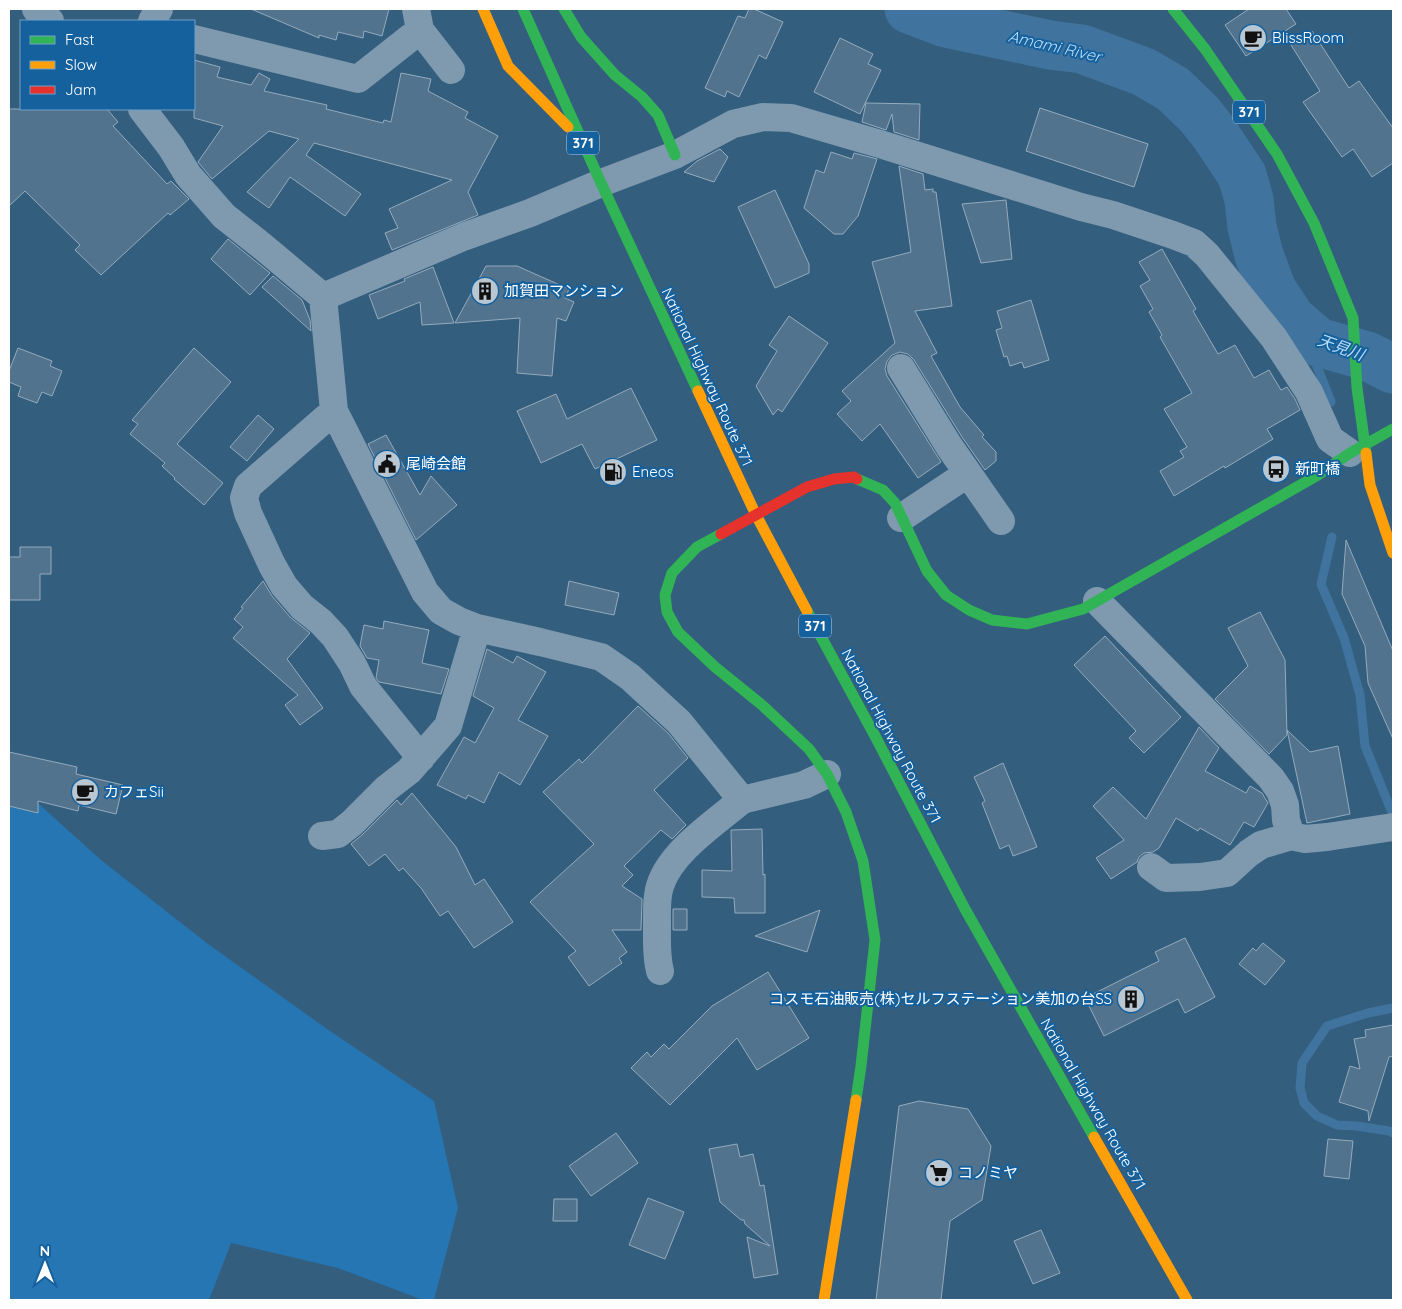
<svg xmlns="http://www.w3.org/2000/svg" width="1402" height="1309" font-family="Quicksand,'Noto Sans JP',sans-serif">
  <rect width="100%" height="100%" fill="#345e7e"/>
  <path fill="#2676b3" d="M9,777L101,860L208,944L327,1029L434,1101L458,1208L434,1300H423L338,1268L231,1243L209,1300H9Z"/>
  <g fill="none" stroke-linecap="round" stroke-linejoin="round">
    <path stroke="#40749e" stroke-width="9" d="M1292,320L1298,335L1313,356L1331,402
      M1332,537L1321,584L1344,638L1360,695L1365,746L1391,810L1393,813
      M1393,1008L1368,1013L1327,1026L1302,1063L1300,1088L1304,1103L1317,1116L1337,1125L1357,1126L1389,1131L1393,1133"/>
    <path stroke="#40749e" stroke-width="49" d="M909,9L946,23L1050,45L1082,49L1144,72L1173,89L1199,114L1214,133L1242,175L1249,200L1252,227L1259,255L1272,290L1292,320L1318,342L1367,356L1393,369"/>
  </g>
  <path fill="#52738d" stroke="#94abbd" d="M251,9H389L382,36L364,31L363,38L338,32L336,40L319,35V38Z
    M749,9H754L783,22L766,59L759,55L739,97L727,91L725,97L705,88L738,16L745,18Z
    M1249,9H1286L1296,24L1246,56L1225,25Z
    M1312,31L1349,88L1359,81L1393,128V163L1372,177L1353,149L1342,157L1303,102L1320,91L1291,45Z
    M840,38L873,54L868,64L881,70L860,114L814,92Z
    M194,60L220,67L217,77L251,85L259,73L270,79L264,91L327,105L326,109L383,123L384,120L391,122L401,73L431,79L428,91L468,112L465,118L498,136L468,192L478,215L392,250L385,233L398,228L389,209L452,180L314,143L306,155L361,194L345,216L290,177L269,208L247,192L299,139L269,131L212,179L198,162L223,126L194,118Z
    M866,103L920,104L919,140L894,132L892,114L886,130L862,122Z
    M1040,108L1148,144L1134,187L1026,151Z
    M9,109H107L118,122L113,126L167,184L171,181L189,199L170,215L168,213L101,275L75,250L80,245L25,191L9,206Z
    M720,149L728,157L714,182L684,172L697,161Z
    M831,152L852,159L854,153L877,159L858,216L843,234H834L804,208L816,170L824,173Z
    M899,166L923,174L925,190L933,189V192H936L952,306L915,311L937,353L931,356L960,407L984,435L982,437L996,452V461L985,470L962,437L914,360L908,354L900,352L892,355L887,361L885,369L887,376L941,462L918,478L880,424L862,441L837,414L851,401L842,391L895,343L872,262L911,252Z
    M775,190L809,264V273L775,288L738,207Z
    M1006,200L1012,259L981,263L962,204Z
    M228,239L270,273L250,295L211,259Z
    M1162,249L1196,309L1193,311L1218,354L1235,345L1254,378L1269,370L1281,390L1287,387L1295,399L1300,410L1267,429L1273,439L1225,468L1224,466L1174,496L1160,471L1184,457L1180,451L1187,447L1164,409L1192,393L1160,337L1162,335L1149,312L1153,309L1140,286L1150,280L1139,262Z
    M486,266H517L569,289L565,298L574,302L566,321L557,318L552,376L517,373L520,318L455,323Z
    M433,267L454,323L422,325L420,302L378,319L369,295L405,281L404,279Z
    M273,276L302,300L310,320L311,331L262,287Z
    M1031,300L1049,360L1024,368L1022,362L1010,366L1007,356L1004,357L996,330L1002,328L997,311Z
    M789,316L828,343L782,412L778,409L773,415L756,386L777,351L769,345Z
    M18,348L52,361L50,366L62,371L52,396L42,392L37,403L18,396L21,387L9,382V371Z
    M194,348L231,382L177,444L223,483L204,505L174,479L175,478L162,466L165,463L130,434L138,424L132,420Z
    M631,388L657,440L595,469L582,444L541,463L517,411L556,394L567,419Z
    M258,415L274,429L247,461L230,447Z
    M386,435L420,495L431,476L457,505L416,540L368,444Z
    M1346,540L1393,651V739L1368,683L1365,646L1342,594Z
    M20,547H51V574H40V600H9V557H20Z
    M263,581L272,596L290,617L310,633L287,659L323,708L300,725L285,705L298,695L233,638L243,627L234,619L243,608L241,607Z
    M569,581L619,593L614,615L565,605Z
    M1260,612L1285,660L1287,735L1269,754L1215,699L1248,666L1228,628Z
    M384,621L429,630L422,663L449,669L441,694L379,682L376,678L379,660L367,658L360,646L364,625L383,629Z
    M1105,636L1181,717L1144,753L1129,738L1136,731L1074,665Z
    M487,649L513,663L517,656L546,672L518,720L548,736L520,785L499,772L484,803L468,795L466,799L437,785L464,737L475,743L494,708L473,696Z
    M638,706L668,733L688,758L654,790L686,825L672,839L661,830L624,866L633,875L622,886L642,899L641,930H612L627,952L619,958L622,963L589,986L568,957L576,951L530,902L594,844L543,792L579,759L582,763Z
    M1199,727L1219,748L1205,771L1246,793L1250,786L1262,793L1268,803L1254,827L1244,822L1230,845L1200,828L1198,831L1176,818L1159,848L1153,852L1144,853L1139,857L1137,862L1111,879L1096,858L1124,840L1093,806L1113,787L1146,819Z
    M1287,730L1310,752L1338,746L1350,814L1307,823Z
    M9,752L77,767L76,774L123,785L116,814L79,805L78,811L38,801V813L9,806Z
    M1003,763L1037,847L1013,856L1009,845L1000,849L982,803L985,801L974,777Z
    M412,793L456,847L475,885L484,879L513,922L474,948L448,911L440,916L421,888L403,868L399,871L385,854L369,866L351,844L363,834L397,800L401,805Z
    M762,829L763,875L765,874V913H735L734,898L702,897V870L732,871L731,830Z
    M673,909H687V930H673Z
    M820,910L807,952L755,936Z
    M1185,938L1215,997L1185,1013L1178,999L1104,1036L1085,998L1159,961L1155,952Z
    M1263,943L1285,961L1265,985L1239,964L1253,948L1256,951Z
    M768,972L809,1038L757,1070L737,1038L670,1105L631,1068L647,1052L651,1057L664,1044L669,1049L712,1006Z
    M1393,1025V1056L1389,1057L1369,1121L1368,1111L1339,1102L1350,1066L1360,1069L1354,1039L1366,1037L1365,1030Z
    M919,1101L968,1109L991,1146L982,1200L950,1221L941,1300H876L899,1106Z
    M616,1133L638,1163L591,1196L569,1166Z
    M1328,1139L1353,1141L1349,1179L1324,1176Z
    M737,1144L740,1157L753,1154L760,1186L764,1185L778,1274L754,1278L747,1237L770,1246L745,1224L744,1220H741L720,1202L709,1149Z
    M648,1198L684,1212L665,1259L629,1245Z
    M554,1199H577V1221H553Z
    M1041,1230L1060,1273L1033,1284L1014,1241Z"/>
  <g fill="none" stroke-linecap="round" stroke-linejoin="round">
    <path stroke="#7f9aaf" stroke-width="28" d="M36,9L50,21
      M416,9L420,30L451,70
      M152,21L159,9
      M194,39L358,79L420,30
      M142,109L171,147L188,175L224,216L262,246L323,297L463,237L530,213L601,183L675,155L733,124L763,117L791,118L880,144L1081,207L1113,215L1173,235L1194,243L1207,255L1274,338L1309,392L1330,439L1350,453
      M323,297L334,411L425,592L441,611L459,621L477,628
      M901,368L949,446L1001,521
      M334,411L248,486L244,498L248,513L272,565L284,586L302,607L321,622L335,637L352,663L363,686L421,758
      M901,518L967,474
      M1097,601L1271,778L1280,791L1285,805L1286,820L1291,836
      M322,836L338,834L352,823L387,788L409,771L448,726L477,628L540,642L601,657L630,677L679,722L742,800L804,785L827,774
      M1151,867L1166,878L1200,877L1227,873L1249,853L1261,845L1291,836L1305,839L1327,837L1393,827
      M660,971C656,956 657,940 657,925C657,912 656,898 660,886C670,852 716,822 742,800"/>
    <path stroke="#30b455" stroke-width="11" d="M523,9L601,183L698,391
      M564,9L581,37L615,75L642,97L658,115L675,155
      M1173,9L1205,49L1277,154L1314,223L1353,318L1357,388L1366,453
      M857,479L883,490L895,503L927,571L946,595L969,610L992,620L1027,624L1083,609L1318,475L1350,453L1393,429
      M721,534L697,547L672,573L665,595L667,612L678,632L715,667L762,705L809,749L827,774L846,812L863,861L875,940L861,1066L856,1100
      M807,611L875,736L965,909L1094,1137"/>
    <path stroke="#ff9f0a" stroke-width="11" d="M483,9L508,66L568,127
      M698,391L756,515L807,611
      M1366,453L1370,485L1393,553
      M1094,1137L1187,1300
      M824,1300L856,1100"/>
    <path stroke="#e5322d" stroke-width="11" d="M721,534L807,487L834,479L854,477L857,479"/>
  </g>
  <defs>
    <g id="cafe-disc" transform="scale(1.4375)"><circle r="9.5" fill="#b8c7d2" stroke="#15619e"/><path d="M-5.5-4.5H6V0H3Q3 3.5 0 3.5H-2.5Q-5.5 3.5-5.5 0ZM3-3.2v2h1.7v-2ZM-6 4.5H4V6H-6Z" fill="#111"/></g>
    <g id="building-disc" transform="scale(1.4375)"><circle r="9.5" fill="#b8c7d2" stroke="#15619e"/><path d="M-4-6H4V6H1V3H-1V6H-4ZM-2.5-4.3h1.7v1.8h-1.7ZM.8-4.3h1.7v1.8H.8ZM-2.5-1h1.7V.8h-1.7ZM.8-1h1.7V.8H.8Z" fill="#111"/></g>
    <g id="civic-disc" transform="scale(1.4375)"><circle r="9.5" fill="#b8c7d2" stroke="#15619e"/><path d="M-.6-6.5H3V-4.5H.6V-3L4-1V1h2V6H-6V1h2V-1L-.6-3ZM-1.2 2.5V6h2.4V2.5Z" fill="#111"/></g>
    <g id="bus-disc" transform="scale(1.4375)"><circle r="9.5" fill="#b8c7d2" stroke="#15619e"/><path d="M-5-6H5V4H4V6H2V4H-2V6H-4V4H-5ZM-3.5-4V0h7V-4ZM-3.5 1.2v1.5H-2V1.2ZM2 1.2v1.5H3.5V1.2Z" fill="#111"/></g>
    <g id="fuel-disc" transform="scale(1.4375)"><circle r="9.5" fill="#b8c7d2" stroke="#15619e"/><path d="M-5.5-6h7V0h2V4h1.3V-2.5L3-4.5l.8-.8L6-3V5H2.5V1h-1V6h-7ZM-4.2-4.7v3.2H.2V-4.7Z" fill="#111"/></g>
    <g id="supermarket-disc" transform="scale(1.4375)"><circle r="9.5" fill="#b8c7d2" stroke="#15619e"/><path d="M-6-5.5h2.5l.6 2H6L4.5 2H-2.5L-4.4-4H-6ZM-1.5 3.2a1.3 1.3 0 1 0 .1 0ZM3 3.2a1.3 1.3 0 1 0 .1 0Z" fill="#111"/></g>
  </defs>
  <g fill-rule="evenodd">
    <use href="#cafe-disc" x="1253" y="38"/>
    <use href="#building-disc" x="485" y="291"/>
    <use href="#civic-disc" x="387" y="464"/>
    <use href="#bus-disc" x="1276" y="469"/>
    <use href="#fuel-disc" x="613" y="472"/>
    <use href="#cafe-disc" x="85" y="792"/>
    <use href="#building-disc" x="1131" y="999"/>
    <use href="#supermarket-disc" x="939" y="1173"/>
  </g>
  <g text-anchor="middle" stroke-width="4" stroke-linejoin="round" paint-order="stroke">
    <g fill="#15619e" stroke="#b9d0e2" stroke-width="1">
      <rect x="1233" y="100.5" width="32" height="23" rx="4"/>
      <rect x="567" y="131.5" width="32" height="23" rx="4"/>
      <rect x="799" y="614.5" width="32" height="23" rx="4"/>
    </g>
    <g font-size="14" font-weight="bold" fill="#fff">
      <text x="1249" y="117">371</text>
      <text x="583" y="148">371</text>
      <text x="815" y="631">371</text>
    </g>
    <g font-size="15" fill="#fff" stroke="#15619e" text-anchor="start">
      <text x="1272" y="43">BlissRoom</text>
      <text x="504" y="296">加賀田マンション</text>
      <text x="406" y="469">尾崎会館</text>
      <text x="1295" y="474">新町橋</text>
      <text x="632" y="477">Eneos</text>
      <text x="104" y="797">カフェSii</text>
      <text x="1112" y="1004" text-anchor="end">コスモ石油販売(株)セルフステーション美加の台SS</text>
      <text x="958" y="1178">コノミヤ</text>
    </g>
    <g font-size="15" fill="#fff" stroke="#15619e">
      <text transform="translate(707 377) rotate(65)" y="5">National Highway Route 371</text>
      <text transform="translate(891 736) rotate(62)" y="5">National Highway Route 371</text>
      <text transform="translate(1093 1104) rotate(60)" y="5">National Highway Route 371</text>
    </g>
    <g font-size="16" font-style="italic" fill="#badefa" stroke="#15619e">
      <text transform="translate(1055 46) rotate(13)" y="6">Amami River</text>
      <text transform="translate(1341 347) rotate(20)" y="6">天見川</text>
    </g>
  </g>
  <rect width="1402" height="1309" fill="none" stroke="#ffffff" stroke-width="20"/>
  <rect x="20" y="20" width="175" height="90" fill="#15619e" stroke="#73a0c5"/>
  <rect x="30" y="36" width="25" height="8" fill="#30b455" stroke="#73a0c5"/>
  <text x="65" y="45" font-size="15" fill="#ffffff">Fast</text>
  <rect x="30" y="61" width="25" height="8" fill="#ff9f0a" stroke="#73a0c5"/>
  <text x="65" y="70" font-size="15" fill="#ffffff">Slow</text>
  <rect x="30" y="86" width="25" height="8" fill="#e5322d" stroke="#73a0c5"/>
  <text x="65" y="95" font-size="15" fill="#ffffff">Jam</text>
  <g transform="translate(45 1264)" stroke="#15619e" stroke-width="4" paint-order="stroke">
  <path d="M0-4L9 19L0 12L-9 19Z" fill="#ffffff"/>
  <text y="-8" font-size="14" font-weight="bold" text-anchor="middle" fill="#ffffff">N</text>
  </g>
</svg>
